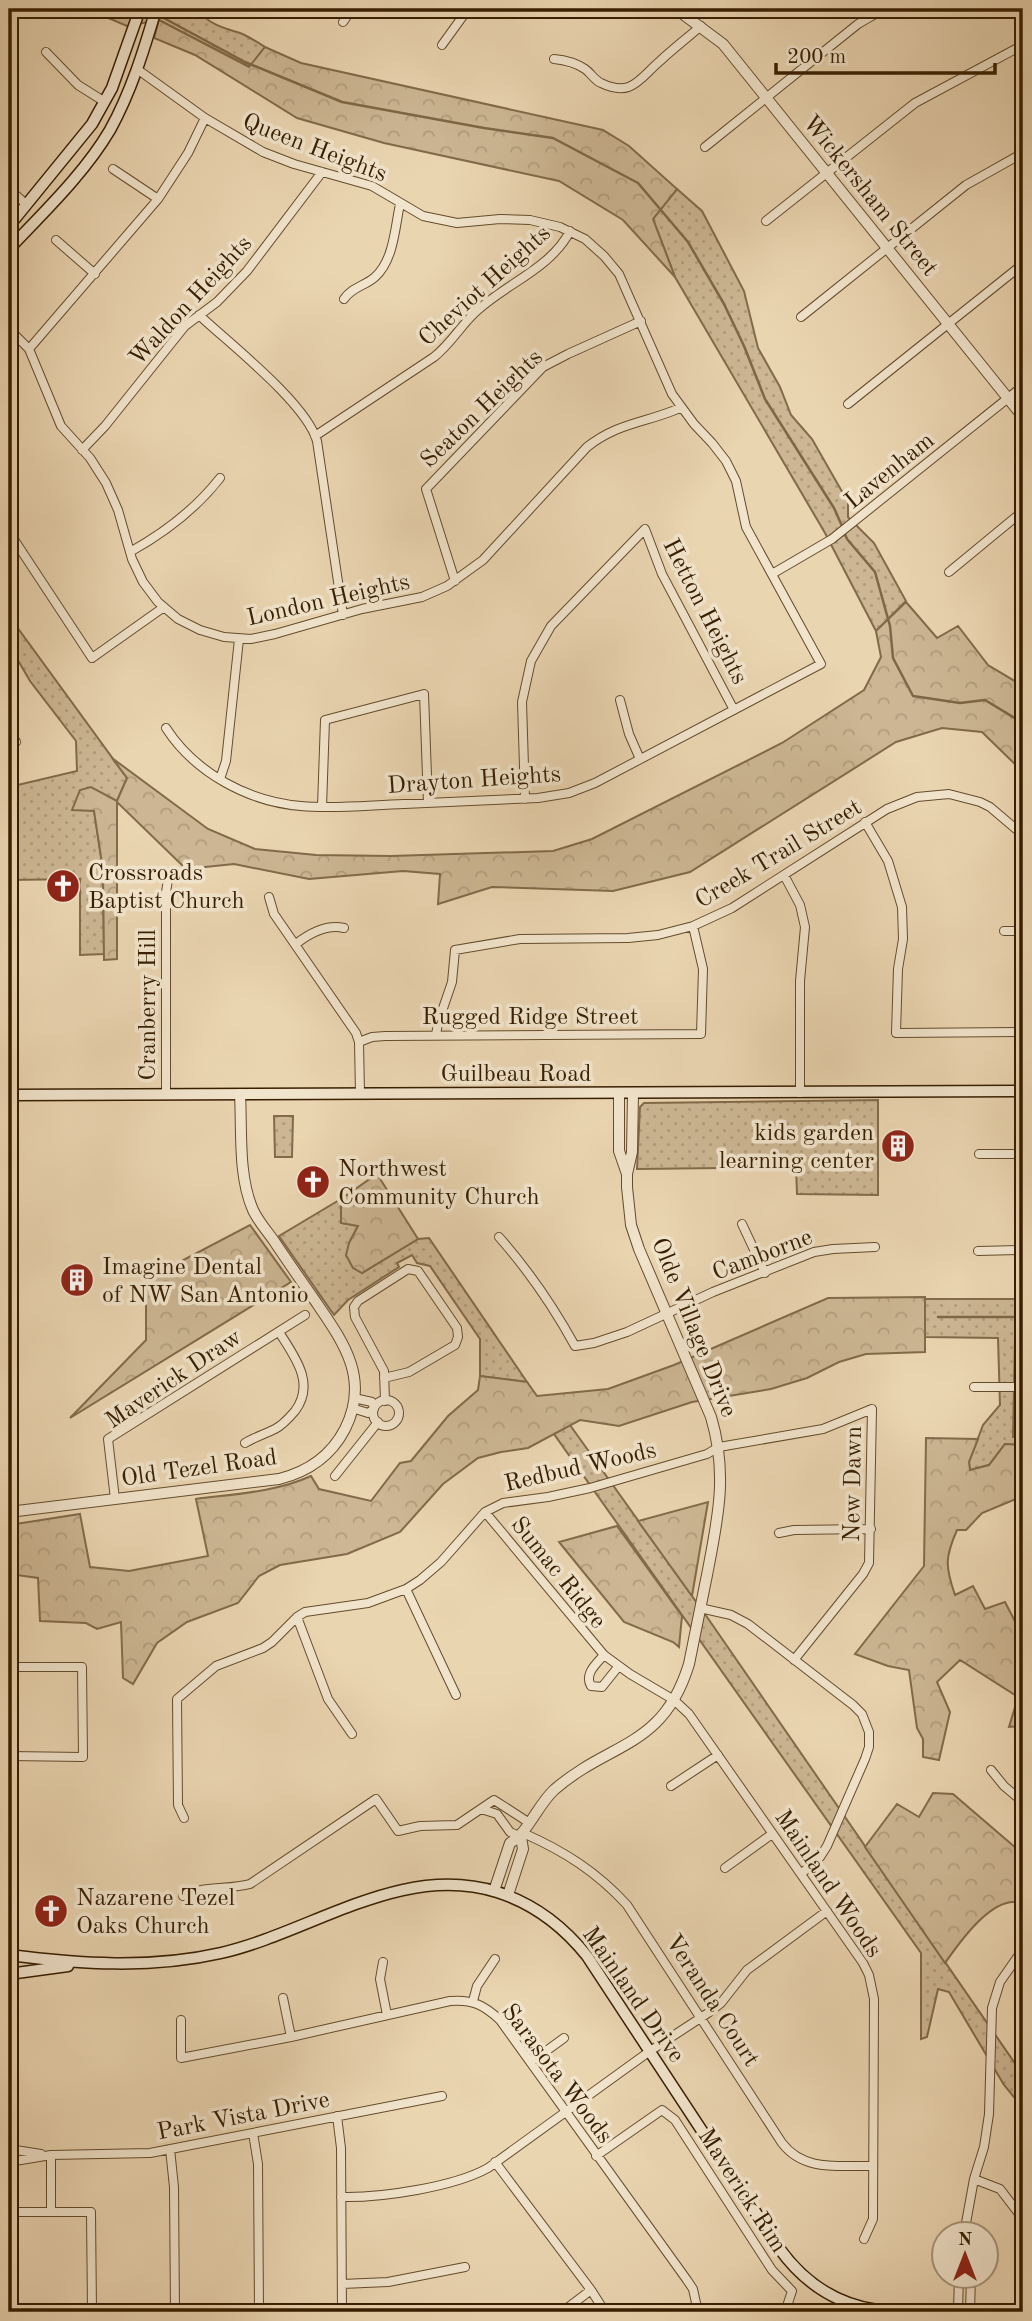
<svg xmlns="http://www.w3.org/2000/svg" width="1032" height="2321" font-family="'Old Standard TT',serif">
  <defs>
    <pattern id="grass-dots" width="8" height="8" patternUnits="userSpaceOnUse" patternTransform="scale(1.75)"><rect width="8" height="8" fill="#ccb693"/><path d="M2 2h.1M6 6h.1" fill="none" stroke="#b09c7d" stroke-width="1.8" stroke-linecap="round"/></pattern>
    <pattern id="forest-crowns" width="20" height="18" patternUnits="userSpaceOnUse" patternTransform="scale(1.75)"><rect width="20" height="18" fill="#ccb693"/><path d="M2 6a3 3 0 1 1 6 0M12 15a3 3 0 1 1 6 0" fill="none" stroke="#b09c7d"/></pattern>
  </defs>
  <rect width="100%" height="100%" fill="#ead5b1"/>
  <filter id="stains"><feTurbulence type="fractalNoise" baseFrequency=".00286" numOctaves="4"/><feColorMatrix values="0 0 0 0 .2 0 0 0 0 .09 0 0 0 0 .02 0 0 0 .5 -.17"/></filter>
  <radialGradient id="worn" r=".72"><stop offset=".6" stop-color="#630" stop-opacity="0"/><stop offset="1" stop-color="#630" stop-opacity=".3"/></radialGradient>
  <path fill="url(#grass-dots)" stroke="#826a4a" stroke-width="2" d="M104,9H197C208,24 223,28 240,33C248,36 257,42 265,47L250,67L159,20L127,26L101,15Z
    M677,189L702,211L744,291L758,348L780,387L791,415L812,439L848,502V517L874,543L906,601L876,631L825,533L675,277L653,219Z
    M9,616L127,778L117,801L73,810H94L103,870L104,954L80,955V879L9,880V787L77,771L76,741L30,681L9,645Z
    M878,1100V1195L797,1194L796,1167L637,1169L640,1107L644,1103Z
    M274,1116H293L292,1157H275Z
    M341,1199V1223L358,1226L349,1243L362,1273L418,1239L429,1238L527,1382L480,1376V1339L430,1266L417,1263L412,1255L397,1263L399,1267L348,1300L334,1315L279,1236Z
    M925,1299H1023V1338L1015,1339L1013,1437H1023V1445L1005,1444L989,1465L970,1470L969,1462L983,1425L1000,1405L998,1338L925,1337Z
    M570,1425L707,1617L1023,2075V2108L1004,2085L949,1992L938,1989L927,2037L921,2039V1953L554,1434Z"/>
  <path fill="url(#forest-crowns)" stroke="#826a4a" stroke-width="2" d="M159,20L249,67L265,47L301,63L603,130L629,146L677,189L653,219L675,277L623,220L559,181L384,143L297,118L195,55L154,38Z
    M906,602L937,638L958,626L988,665L1023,686V772L982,732L942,728L896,742L690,872L613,891L492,887L438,904L440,874L403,871L309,879L234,864L186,869L117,802V959L104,960L103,870L94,811L72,810L80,790L91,787L117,801L127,778L112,758L208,829L255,849L316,855L391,856L553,851L592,839L782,743L864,690L881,657L876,631Z
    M377,1174L418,1239L362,1273L353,1268L346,1255L349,1243L358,1226L341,1223V1199Z
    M250,1225L291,1282L70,1418L146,1340V1264L174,1265Z
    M925,1297V1352L866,1354L839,1362L807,1378L771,1389L692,1402L619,1426L580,1420L528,1448L501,1452L478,1458L443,1484L400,1532L347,1554L280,1565L259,1576L238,1603L187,1622L157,1643L133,1684L123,1678L121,1622L97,1629L86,1623L40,1621L38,1578L9,1574V1525L80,1514L90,1567L129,1571L208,1556L196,1499C234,1494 276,1492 311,1476L319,1489L371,1501L400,1463L411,1461L448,1416L478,1390L480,1376L527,1382L537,1396L608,1389L674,1365L828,1298Z
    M926,1438L978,1439L969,1462L970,1470L989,1465L1005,1444L1023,1445V1496L982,1513L966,1530H957C945,1557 945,1566 955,1595L973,1586L985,1609L1005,1602L1023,1637V1726L1009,1727L1018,1697L960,1660L937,1682L950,1712L939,1760L923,1757V1739L917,1728L909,1670L888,1666L855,1654L924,1566Z
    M708,1502L692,1596L638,1521Z
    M617,1526L682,1616L679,1647L673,1642L624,1622L559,1542Z
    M933,1793L953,1794L1023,1854V1904C995,1891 959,1943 945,1963L865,1847L897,1804L919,1817Z"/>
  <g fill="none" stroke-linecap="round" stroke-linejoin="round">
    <path stroke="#7e6746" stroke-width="2.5" d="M160,16L245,62L342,102L484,128L553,138L638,183L688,242L724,304L744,346L765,399L834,508L842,526
      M844,532L847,539L875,572L890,626L893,658L913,696L960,703L985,700L1023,723
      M938,1317H1023"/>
    <g stroke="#644c2c" stroke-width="10">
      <path id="minor" d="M343,22L352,9
        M442,45L468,9
        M46,52L78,85L105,102
        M554,59C565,60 576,63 585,69C591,73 594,80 601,83C632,98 640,78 660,61C673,49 687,38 701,26
        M137,69L205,118L263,152L294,164L372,186L423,216L457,223L500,219L530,220L560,227L585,239L604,256L619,274L672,394L694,424L712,443L726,461L736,481L746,527L821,664L595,783L569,793L538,798C493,800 448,802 404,804C370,805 335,809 301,806C249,802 195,773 166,728
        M705,147L858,24L884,9
        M113,169L158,199
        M9,189L27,205
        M766,221L915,103L1023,45
        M56,240L95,274
        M344,299C352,287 365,286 375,277C394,260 395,227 400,204
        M199,315C230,344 306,403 317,441L343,615
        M801,317L966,185L1023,153
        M9,329L29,349L61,426L90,458L106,483L118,510L132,559L143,582L158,602L178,619L200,630L224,637L251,639L275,634L362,609L422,597L447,586L483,560L587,447C619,422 646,423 680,408
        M29,349L158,199L188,153L205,118
        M848,404L1023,264
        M315,436L434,357C452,343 462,323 479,309C508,283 552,267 570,231
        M82,450L105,426L185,326L217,302L247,271L322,172
        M9,532L92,658L164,607
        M130,552C164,533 195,510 220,478
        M949,572L1023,511
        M772,574L832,539L1023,386
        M455,581L426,489L543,367L568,354L641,321
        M620,700L629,734L640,759
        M9,730L16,742
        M220,779L226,761L239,639
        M525,799L522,702L531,661L551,626L645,529L662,574L734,710
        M322,807L325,720L424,694L428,803
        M865,822L888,861L902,907L903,939L898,969L896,1033L1023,1032
        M784,875L800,905L805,927L800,981V1093
        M269,897L274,914L356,1033L359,1042L360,1094
        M1004,931H1023
        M296,944C310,933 326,924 344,928
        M436,1035L438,1023L452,982L455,950L520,939L628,938L658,935L693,926L732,908L887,809L917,797L949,794L980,802L990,807L1023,835
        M359,1042L372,1037L385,1036L701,1034L703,969L693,926
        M166,1094V892L169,874
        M979,1154H1023
        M742,1224L765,1273
        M499,1237C529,1271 553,1306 575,1346L594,1343L627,1332L713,1292L814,1252L833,1249L875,1247
        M978,1251L1023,1250
        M384,1378L409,1372L455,1345L458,1337L457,1328L418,1271L408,1269L358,1301L354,1307L355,1317L384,1371L385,1401
        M974,1387H1023
        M373 1413a13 13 0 1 1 26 0a13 13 0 1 1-26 0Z
        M352,1408L368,1413L374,1409L372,1402L354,1398
        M245,1443C255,1437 265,1434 275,1429C283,1425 289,1418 295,1411C316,1383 294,1356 279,1332
        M335,1476L378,1422
        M115,1499L108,1439L305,1315
        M485,1512L604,1655L630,1674L674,1700L689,1714L863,1963L869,1975L874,1999L873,2219L864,2239
        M779,1533L794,1530L871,1529
        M406,1589L456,1695
        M700,1608L731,1615L748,1624L853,1705L862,1714L869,1732V1747L865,1759L827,1846L820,1857L801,1874
        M297,1617L328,1699L352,1734
        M604,1655C596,1664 584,1674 591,1686L602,1687L618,1667
        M9,1667H82L83,1757L9,1756
        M991,1770L1004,1786L1023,1802
        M671,1786L718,1755
        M481,1809L497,1814L510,1832L521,1837
        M184,1818L178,1805L177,1699L216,1666L263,1648L272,1642L297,1617L305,1612L368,1603L406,1589L420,1580L441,1562L485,1512L503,1503L548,1497L590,1488L707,1454L719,1447L823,1429L872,1409L869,1563L863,1574L794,1660
        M523,1833C564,1851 597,1872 627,1905L782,2143C804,2172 839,2165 872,2166
        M725,1868L772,1834
        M183,1896C205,1885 227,1890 250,1884L376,1799L398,1831L420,1826L457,1825L494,1800L528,1822
        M383,1962L380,1979L387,2015
        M283,1998L291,2037
        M473,2001L477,1986L495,1959
        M181,2020V2058L291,2037L450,2001C472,1999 484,2005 500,2020L687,2280L693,2289L698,2312
        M531,2062L564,2038
        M337,2116L341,2148L342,2312
        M253,2133L258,2164L259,2312
        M9,2149L41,2154
        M170,2149L174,2187L175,2312
        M51,2155V2212
        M596,2156L662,2110L675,2120L772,2270L792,2291L785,2312
        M9,2162L51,2155L150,2153L442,2096
        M495,2162L591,2290L605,2312
        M974,2179L1000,2189L1023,2219
        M341,2197C381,2198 454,2187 488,2168L650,2051L708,2013L721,2003L747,1970L827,1911
        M9,2212H91L92,2312
        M964,2234L974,2179L984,2147L989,2114L992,2008L1000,1982L1023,1949
        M342,2284L388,2282L465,2267
        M958,2311L959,2276
        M562,2312L591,2290
        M970,2312L971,2276"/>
    </g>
    <g stroke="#644c2c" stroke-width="12">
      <path id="tertiary" d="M676,9L723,44L1023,417
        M619,1093V1151L627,1174
        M9,1512L279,1479C307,1472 331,1456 345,1429C370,1379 344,1343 316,1302C302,1282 288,1262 274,1241C267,1231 258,1221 253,1210C238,1176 242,1131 240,1094
        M494,1891L510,1843C528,1833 537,1806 554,1790C610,1741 663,1749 689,1664C695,1635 701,1605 707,1575C718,1518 728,1474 711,1417L639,1249L631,1225L627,1187V1174L632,1152L633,1093
        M508,1895L523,1849L521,1837"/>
    </g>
    <g stroke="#371e00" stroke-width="13">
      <path id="secondary" d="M9,226L92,124L112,88L140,9
        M9,249C44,212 84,174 110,130C131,92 144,50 156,9
        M9,1095L1023,1091
        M9,1955C79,1964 151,1969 221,1953C312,1932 402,1862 497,1892C535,1904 563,1926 587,1956L779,2248C804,2283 835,2304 877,2310L970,2312
        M9,1974L68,1966"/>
    </g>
    <use href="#minor" stroke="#f1e4cc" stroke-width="8"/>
    <use href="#tertiary" stroke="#f1e4cc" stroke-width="10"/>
    <use href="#secondary" stroke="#f1e4cc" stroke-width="10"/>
  </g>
  <defs>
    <g id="church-disc" transform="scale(1.75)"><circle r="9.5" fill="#8f2418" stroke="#f1e4cc"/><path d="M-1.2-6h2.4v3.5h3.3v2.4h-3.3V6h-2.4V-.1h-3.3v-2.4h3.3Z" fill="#fff"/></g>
    <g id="building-disc" transform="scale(1.75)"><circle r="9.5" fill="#8f2418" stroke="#f1e4cc"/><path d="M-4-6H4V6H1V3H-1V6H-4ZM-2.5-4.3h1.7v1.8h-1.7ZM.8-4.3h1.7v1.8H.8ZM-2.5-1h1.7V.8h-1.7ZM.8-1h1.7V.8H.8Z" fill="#fff"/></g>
  </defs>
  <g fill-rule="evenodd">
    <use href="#church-disc" x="63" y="886"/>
    <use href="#building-disc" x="898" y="1146"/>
    <use href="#church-disc" x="313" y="1182"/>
    <use href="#building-disc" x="77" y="1280"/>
    <use href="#church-disc" x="51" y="1911"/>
  </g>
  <g text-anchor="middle" stroke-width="7" stroke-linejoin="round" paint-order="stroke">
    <g font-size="24" fill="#371e00" stroke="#f1e4cc">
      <text transform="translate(315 147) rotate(21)" y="8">Queen Heights</text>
      <text transform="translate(871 195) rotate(51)" y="8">Wickersham Street</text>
      <text transform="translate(484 285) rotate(-42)" y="8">Cheviot Heights</text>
      <text transform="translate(190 300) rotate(-47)" y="8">Waldon Heights</text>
      <text transform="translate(481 408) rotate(-44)" y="8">Seaton Heights</text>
      <text transform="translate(889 470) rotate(-39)" y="8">Lavenham</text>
      <text transform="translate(328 599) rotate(-13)" y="8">London Heights</text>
      <text transform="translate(706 611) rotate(63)" y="8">Hetton Heights</text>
      <text transform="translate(474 779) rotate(-4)" y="8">Drayton Heights</text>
      <text transform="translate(778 853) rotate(-31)" y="8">Creek Trail Street</text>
      <text transform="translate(147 1005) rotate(-90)" y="8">Cranberry Hill</text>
      <text x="530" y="1024">Rugged Ridge Street</text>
      <text x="516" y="1081">Guilbeau Road</text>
      <text transform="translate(762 1254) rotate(-21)" y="8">Camborne</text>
      <text transform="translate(695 1327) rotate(68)" y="8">Olde Village Drive</text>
      <text transform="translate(173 1378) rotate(-34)" y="8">Maverick Draw</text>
      <text transform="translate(580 1466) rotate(-13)" y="8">Redbud Woods</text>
      <text transform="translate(199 1467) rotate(-8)" y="8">Old Tezel Road</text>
      <text transform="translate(852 1484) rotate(-89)" y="8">New Dawn</text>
      <text transform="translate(559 1572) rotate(51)" y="8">Sumac Ridge</text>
      <text transform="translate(829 1883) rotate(56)" y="8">Mainland Woods</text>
      <text transform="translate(634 1994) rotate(55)" y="8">Mainland Drive</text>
      <text transform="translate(713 2000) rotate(57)" y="8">Veranda Court</text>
      <text transform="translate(558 2073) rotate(53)" y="8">Sarasota Woods</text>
      <text transform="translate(243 2115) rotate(-11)" y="8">Park Vista Drive</text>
      <text transform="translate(743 2190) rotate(57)" y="8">Maverick Rim</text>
    </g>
    <g font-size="24" fill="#371e00" stroke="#f1e4cc" text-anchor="start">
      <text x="88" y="880">Crossroads<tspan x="88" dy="28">Baptist Church</tspan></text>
      <text x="874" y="1140" text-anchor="end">kids garden<tspan x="874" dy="28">learning center</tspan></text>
      <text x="338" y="1176">Northwest<tspan x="338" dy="28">Community Church</tspan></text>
      <text x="102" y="1274">Imagine Dental<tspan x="102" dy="28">of NW San Antonio</tspan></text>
      <text x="76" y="1905">Nazarene Tezel<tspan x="76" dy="28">Oaks Church</tspan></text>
    </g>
  </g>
  <rect width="1032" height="2321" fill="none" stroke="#ead5b1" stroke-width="35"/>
  <rect x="10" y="10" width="1011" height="2300" fill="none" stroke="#371e00" stroke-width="3.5"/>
  <rect x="18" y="18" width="997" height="2286" fill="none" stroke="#371e00" stroke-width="2"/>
  <g transform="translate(965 2255)"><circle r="33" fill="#f1e4cc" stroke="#a7957a" stroke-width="2"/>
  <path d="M0-5L12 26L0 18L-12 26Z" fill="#8f2418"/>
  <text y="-10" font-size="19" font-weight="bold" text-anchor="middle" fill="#371e00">N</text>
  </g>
  <path d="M776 63v10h219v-10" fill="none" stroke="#371e00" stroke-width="3.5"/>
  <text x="787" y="63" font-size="21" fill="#371e00" stroke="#f1e4cc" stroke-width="5" paint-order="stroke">200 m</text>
  <rect width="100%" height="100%" filter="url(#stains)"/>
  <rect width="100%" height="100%" fill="url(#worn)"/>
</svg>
